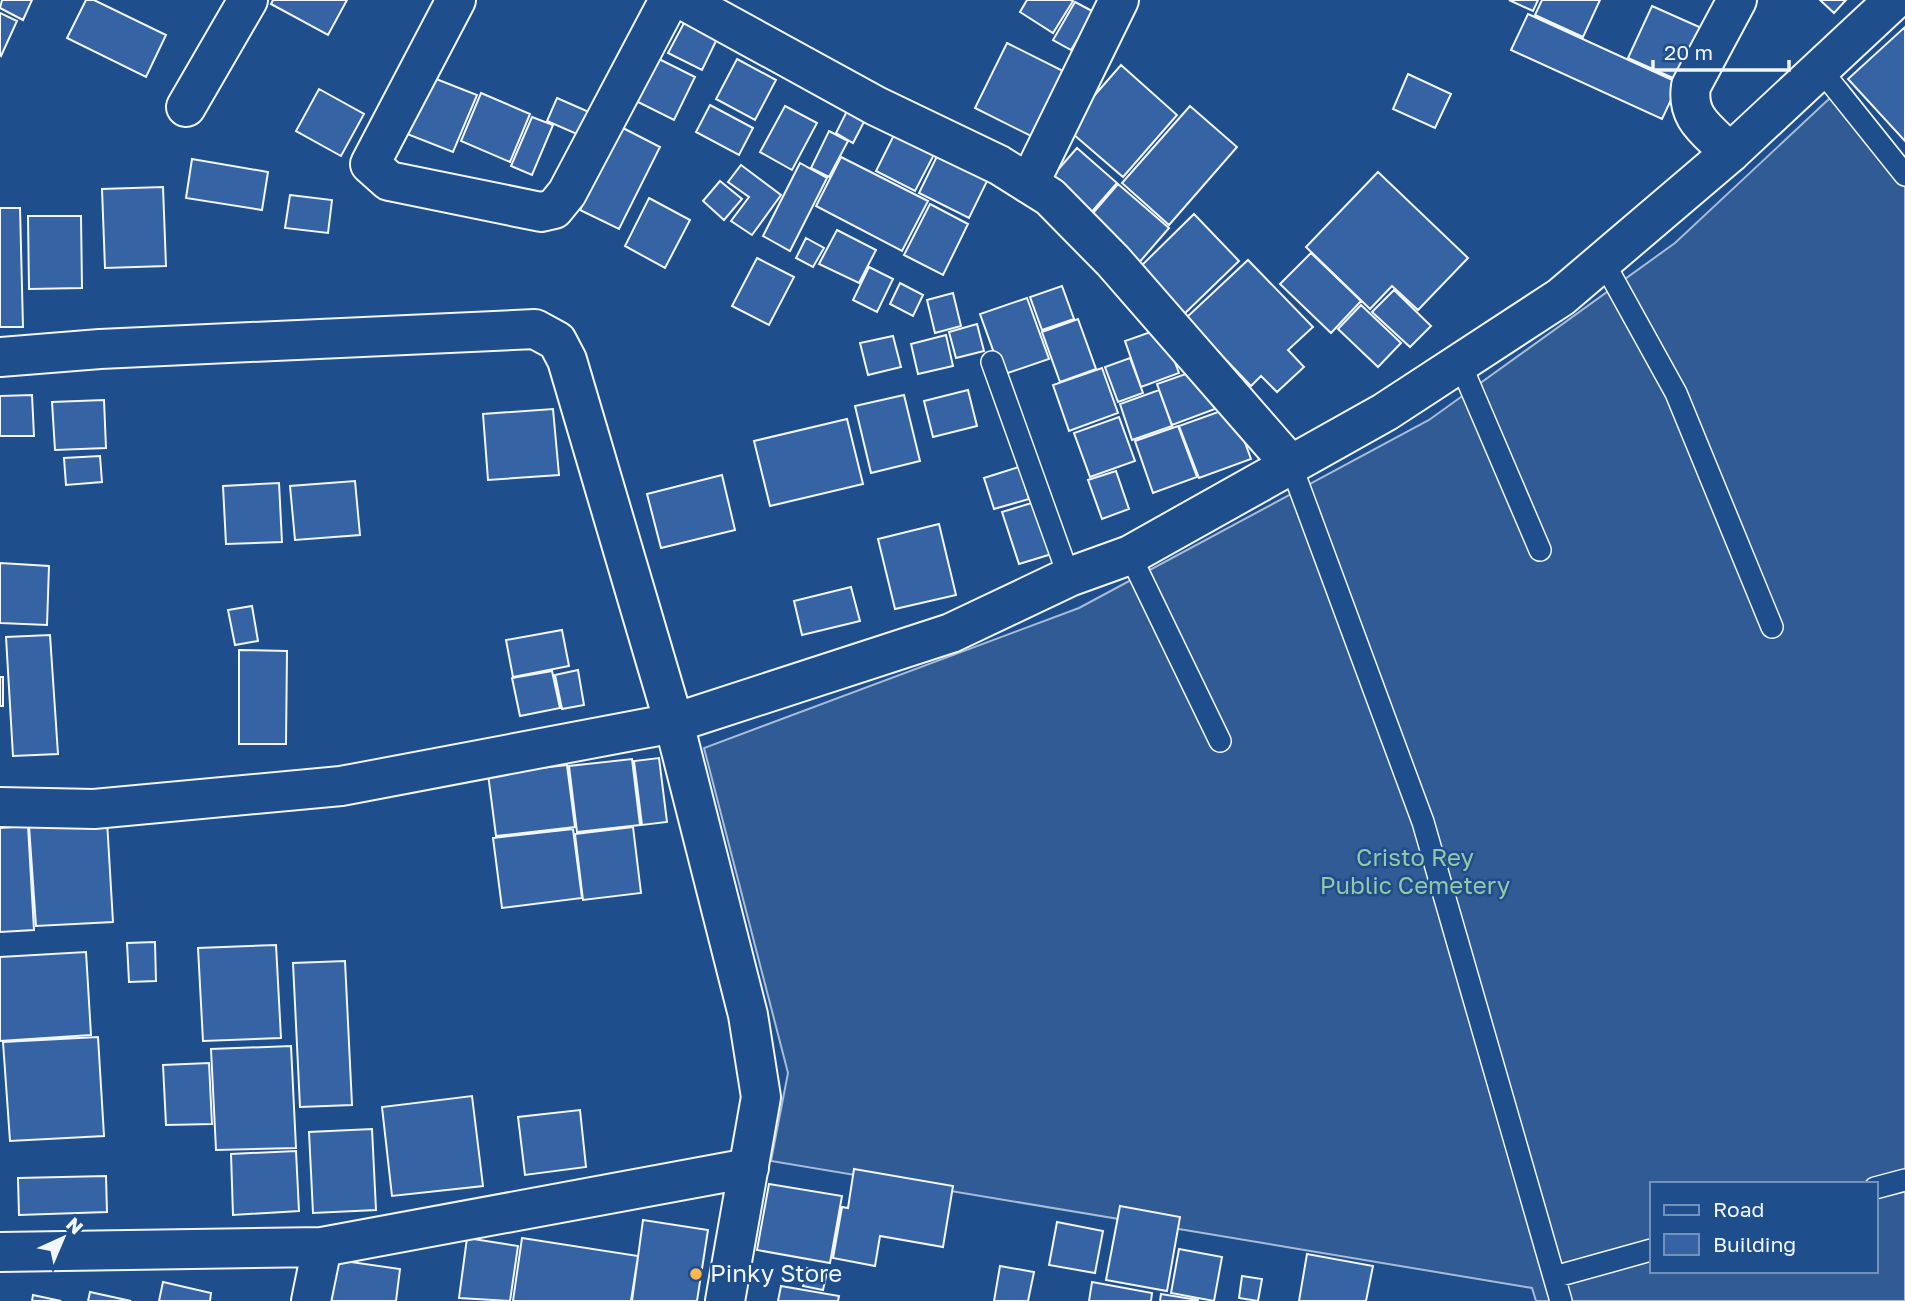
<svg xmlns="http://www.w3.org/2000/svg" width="1905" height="1301" font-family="'Golos Text',sans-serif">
  <rect width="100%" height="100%" fill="#1f4e8c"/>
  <path fill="#305b95" stroke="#a8bbd7" stroke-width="2" fill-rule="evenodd" d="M1846,83L1905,157V1301H1536L1532,1288L771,1161L788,1073L704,748L1079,608L1429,420L1675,243ZM1651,1184H1875V1271H1651Z"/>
  <path fill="#3563a3" stroke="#f2f6ff" stroke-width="2" d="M2,0H32L23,20L0,8Z
    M86,0H94L166,35L146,77L67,38Z
    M273,0H347L328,35L271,4Z
    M1027,0H1071L1073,1L1053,33L1020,12Z
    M1509,0H1538L1533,11Z
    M1542,0H1600L1583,37L1535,15Z
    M1820,0H1846L1834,13Z
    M1075,2L1094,12L1071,50L1053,40Z
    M1652,6L1706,30L1682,82L1628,58Z
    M0,13L17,21L1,56L0,55Z
    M1528,14L1679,83L1662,119L1511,50Z
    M684,23L717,39L702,70L668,53Z
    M1905,27V141L1848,79Z
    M1007,43L1067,73L1035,138L975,108Z
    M655,57L695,77L674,120L634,100Z
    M737,59L776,80L755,120L716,99Z
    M1121,65L1177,115L1123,177L1066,128Z
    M1408,74L1451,94L1435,128L1393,109Z
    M426,75L477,95L453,152L402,132Z
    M319,89L364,114L341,156L296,131Z
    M481,93L530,114L510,162L461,141Z
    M557,98L589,112L579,135L547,121Z
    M710,105L753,128L739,155L696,132Z
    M785,106L817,123L792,170L760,152Z
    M1190,106L1237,147L1169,225L1122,183Z
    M847,111L865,120L853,143L836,133Z
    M532,117L553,125L532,175L511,166Z
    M900,123L940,143L915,191L876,171Z
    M621,127L660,147L619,229L580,210Z
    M829,131L848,141L829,177L811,168Z
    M941,148L991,173L969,218L919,193Z
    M1077,148L1117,183L1089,215L1049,180Z
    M841,157L928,201L902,251L816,206Z
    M192,159L268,172L262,210L186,198Z
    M800,163L827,178L790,251L763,236Z
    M741,165L781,195L752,235L731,221L749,197L728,182Z
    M1378,172L1468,258L1418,310L1392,286L1370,309L1306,247Z
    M720,181L742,199L724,220L703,201Z
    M1118,184L1169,228L1137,265L1087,220Z
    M163,187L166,266L105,268L102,189Z
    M290,195L332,200L328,233L285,228Z
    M649,198L690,220L665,268L625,246Z
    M930,204L968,224L943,275L904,255Z
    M0,208H20L23,327H0Z
    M1194,214L1239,261L1180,318L1135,272Z
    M28,216H81L82,288L29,289Z
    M837,230L876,250L859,283L819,264Z
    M806,238L824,248L813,267L796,258Z
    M1311,253L1361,301L1331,333L1280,284Z
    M757,258L794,277L769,325L732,306Z
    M1248,260L1313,327L1288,350L1304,367L1277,392L1261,376L1251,386L1186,318Z
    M869,267L893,279L877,312L853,300Z
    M900,283L923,295L913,316L890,304Z
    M1062,286L1074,319L1042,330L1030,297Z
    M1394,290L1431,326L1410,347L1372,312Z
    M953,293L961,326L935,333L927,300Z
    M1027,298L1049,359L1002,375L980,314Z
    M1361,305L1401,343L1378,367L1338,329Z
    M1078,319L1096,369L1060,382L1042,332Z
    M977,324L984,351L956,358L949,332Z
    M1162,328L1179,373L1141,387L1125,341Z
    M946,335L953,366L918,374L911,344Z
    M893,336L901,367L868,375L860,343Z
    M1130,358L1143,393L1118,402L1105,367Z
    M1102,368L1118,413L1069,431L1053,385Z
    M1200,369L1215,409L1172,425L1157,384Z
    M968,390L977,426L933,437L924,401Z
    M1159,390L1172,426L1132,440L1120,404Z
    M32,395L34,436H0V396Z
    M904,395L920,461L871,473L855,406Z
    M104,400L106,448L55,450L52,402Z
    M1232,407L1251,459L1199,478L1179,426Z
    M553,409L559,475L488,480L483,414Z
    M1119,417L1135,461L1090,477L1074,433Z
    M847,419L863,484L770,506L754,441Z
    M1178,426L1197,477L1153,493L1135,441Z
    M100,456L102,482L66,485L64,458Z
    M1019,467L1029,499L994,509L984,478Z
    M1116,471L1129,509L1102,519L1088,480Z
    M722,475L735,530L661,548L647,494Z
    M355,481L360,535L295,540L290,486Z
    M279,483L282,542L226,544L223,486Z
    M1038,501L1055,553L1019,564L1002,512Z
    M939,524L956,595L895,609L878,539Z
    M0,563L49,566L47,625L0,623Z
    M851,587L860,621L802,635L794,601Z
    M252,606L258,641L235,645L228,610Z
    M562,630L569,666L513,677L506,640Z
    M50,635L58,754L13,756L6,637Z
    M239,650L287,651L286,744H239Z
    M578,670L584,705L562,709L555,675Z
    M552,671L560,708L520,716L512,678Z
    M0,677H3V706H0Z
    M659,758L667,822L642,825L634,761Z
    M632,759L640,825L577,832L569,766Z
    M567,765L575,827L496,836L488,774Z
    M107,821L113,922L36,926L29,826Z
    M28,826L34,930L0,932V828Z
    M633,827L641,893L583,900L575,834Z
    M573,829L582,898L502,908L493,838Z
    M155,942L156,981L129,982L127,943Z
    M276,945L281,1038L203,1041L198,948Z
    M86,952L91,1035L0,1041V957Z
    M345,961L352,1105L300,1107L293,963Z
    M98,1037L104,1136L10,1141L3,1042Z
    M291,1046L296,1148L216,1150L211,1049Z
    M209,1063L212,1124L166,1125L163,1065Z
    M472,1096L483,1186L392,1196L382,1107Z
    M580,1110L586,1167L525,1175L518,1117Z
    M372,1129L376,1210L313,1213L309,1132Z
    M296,1151L299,1211L233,1215L231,1154Z
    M854,1169L953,1186L943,1247L880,1236L875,1266L833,1258L842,1207L848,1208Z
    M106,1176L107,1212L19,1215L18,1178Z
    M769,1184L842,1196L830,1263L757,1250Z
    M1120,1206L1180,1217L1167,1291L1106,1280Z
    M643,1220L708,1230L697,1301H632Z
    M1057,1222L1103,1231L1095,1273L1049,1265Z
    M467,1238L518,1246L510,1301L459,1298Z
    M522,1238L638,1256L631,1301H513Z
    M1179,1249L1222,1257L1214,1301L1171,1293Z
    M1307,1254L1373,1266L1366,1301H1299Z
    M337,1260L400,1269L396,1301H331Z
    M1000,1266L1034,1272L1028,1301H994Z
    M807,1268L827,1272L823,1290L803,1286Z
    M1242,1276L1262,1279L1258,1301L1239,1298Z
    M163,1282L211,1293L210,1301H159Z
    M1092,1282L1152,1293L1151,1301H1089Z
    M781,1286L839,1296L838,1301H778Z
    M90,1292L131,1301H88Z
    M1161,1294L1198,1300V1301H1160Z
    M33,1295L61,1301H32Z"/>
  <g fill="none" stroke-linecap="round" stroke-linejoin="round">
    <g stroke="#f2f6ff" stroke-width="24">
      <path id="lane" d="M1821,70L1905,175
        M1603,261L1676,393L1772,627
        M992,362L1069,577
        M1460,363L1540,550
        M1291,465L1423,822L1561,1301
        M1130,555L1220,741
        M1875,1188L1905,1180
        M1554,1277L1651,1250"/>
    </g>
    <g stroke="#f2f6ff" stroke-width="42">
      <path id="street" d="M456,0L370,164L389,181L541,212L554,209L567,193L669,0
        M683,0L876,106L999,165L1050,197L1113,261L1291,465
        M186,107L248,0
        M1730,153C1708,130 1686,119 1691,86L1737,0
        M1029,184L1119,0
        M0,357L100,349L535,329L557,341L567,360L674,723L748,1015L761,1097L725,1301
        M0,1252L322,1247L749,1168
        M311,1301L322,1247"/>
    </g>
    <g stroke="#f2f6ff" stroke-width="42">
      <path id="secondary" d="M0,807L94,809L341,786L674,723L951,633L1069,577L1130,555L1385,412L1561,297L1730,153L1894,0"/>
    </g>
    <use href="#lane" stroke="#1f4e8c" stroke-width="21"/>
    <use href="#street" stroke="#1f4e8c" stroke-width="38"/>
    <use href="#secondary" stroke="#1f4e8c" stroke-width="38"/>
  </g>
  <circle fill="#ffb74d" stroke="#1f4e8c" stroke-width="2.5" cx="696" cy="1274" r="7"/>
  <g text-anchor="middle" stroke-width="5" stroke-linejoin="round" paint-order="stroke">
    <g font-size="24" fill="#97c8a6" stroke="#1f4e8c">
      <text x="1415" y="866">Cristo Rey<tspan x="1415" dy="28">Public Cemetery</tspan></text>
    </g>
    <g font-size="24" fill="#f2f6ff" stroke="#1f4e8c" text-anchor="start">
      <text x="710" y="1282">Pinky Store</text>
    </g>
  </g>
  <rect x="1650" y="1182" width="228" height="91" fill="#1f4e8c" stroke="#7391ba" stroke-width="2"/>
  <rect x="1664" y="1205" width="35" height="10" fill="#1f4e8c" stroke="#7391ba" stroke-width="2"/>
  <text x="1713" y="1217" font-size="21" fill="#f2f6ff">Road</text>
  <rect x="1664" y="1234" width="35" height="21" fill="#3563a3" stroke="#7391ba" stroke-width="2"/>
  <text x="1713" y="1252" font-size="21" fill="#f2f6ff">Building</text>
  <g transform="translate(63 1238) rotate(44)" stroke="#1f4e8c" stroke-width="5" paint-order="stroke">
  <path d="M0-5L12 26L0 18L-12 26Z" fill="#f2f6ff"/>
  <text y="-10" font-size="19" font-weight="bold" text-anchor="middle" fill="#f2f6ff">N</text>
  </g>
  <path d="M1653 60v10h136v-10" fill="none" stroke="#f2f6ff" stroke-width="3.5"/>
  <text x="1664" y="60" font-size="21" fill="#f2f6ff" stroke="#1f4e8c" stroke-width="5" paint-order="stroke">20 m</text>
</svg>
